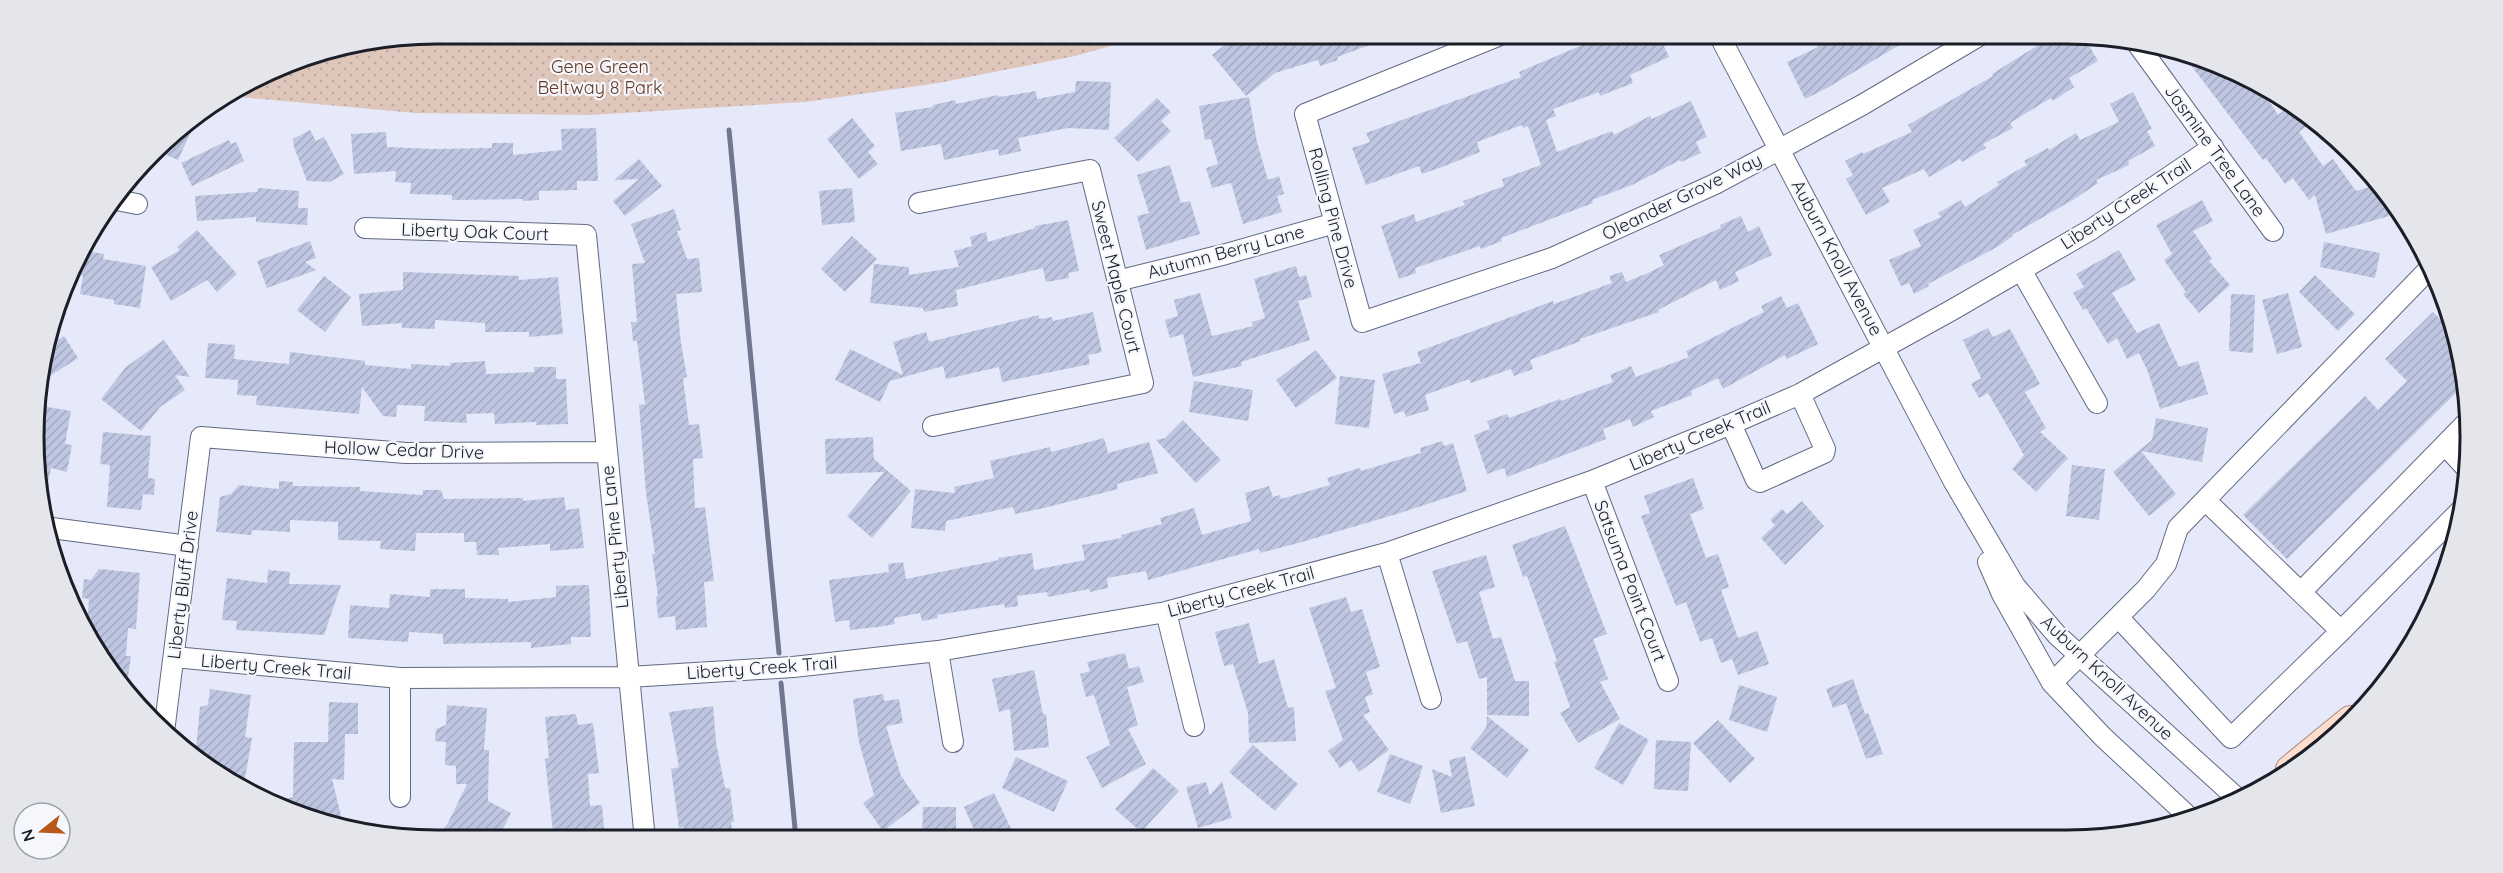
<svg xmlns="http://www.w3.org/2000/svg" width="2503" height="873" font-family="Quicksand,sans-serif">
  <defs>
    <pattern id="park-dots" width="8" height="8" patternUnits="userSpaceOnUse" patternTransform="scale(1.5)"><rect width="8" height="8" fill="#dec6ba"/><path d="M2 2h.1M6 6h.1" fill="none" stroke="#beaaa0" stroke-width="1.8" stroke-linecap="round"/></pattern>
    <pattern id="building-hatch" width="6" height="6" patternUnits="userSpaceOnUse" patternTransform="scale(1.5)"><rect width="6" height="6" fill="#bec6e1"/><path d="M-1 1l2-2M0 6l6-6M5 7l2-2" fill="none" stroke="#a3aac1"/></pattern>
  </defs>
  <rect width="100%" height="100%" fill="#e5e9fa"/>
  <path fill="url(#park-dots)" d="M1143,37L1075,56L938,83L805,102L590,115L415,113L230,96L282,64L358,41Z"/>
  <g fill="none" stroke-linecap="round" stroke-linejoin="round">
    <path stroke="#70778f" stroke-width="5" d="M729,130L779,653
      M781,683L796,839"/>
  </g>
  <path fill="url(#building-hatch)" d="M2063,33L2083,35L2098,61L2069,78L2074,87L2053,101L2051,98L2010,123L2013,128L1983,144L1986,148L1962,162L1960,159L1929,177L1924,169L1882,188L1890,202L1866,215L1846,179L1853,175L1845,161L1862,152L1863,154L1912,132L1908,125L1993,76L1992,74L2045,41L2046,43Z
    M1811,34H1918L1827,88L1805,99L1787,62L1818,47Z
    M1606,35H1659L1669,57L1630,75L1633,83L1600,96L1599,92L1553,109L1556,116L1546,120L1557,152L1612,131L1614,135L1650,116L1652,119L1691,101L1707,137L1696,142L1701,153L1681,162L1680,160L1632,185L1592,200L1593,203L1501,238L1502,241L1481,249L1480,246L1415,268L1416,273L1399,279L1381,226L1414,214L1416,222L1465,205L1463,201L1504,186L1502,179L1541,165L1528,126L1523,128L1522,125L1477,142L1480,152L1442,167L1422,174L1419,166L1366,185L1352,148L1370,142L1366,133L1521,77L1519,72Z
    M1389,36V38L1337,57L1338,60L1320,66L1318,60L1275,73L1246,96L1212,55L1235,37Z
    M2199,57L2245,74L2257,82L2278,115L2292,104L2308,125L2299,132L2323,166L2333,159L2356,191L2380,184L2389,216L2326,234L2315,195L2309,200L2293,178L2285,184L2266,158L2263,160L2190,64Z
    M1076,81L1111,82L1109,130L1068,128L1018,138L1021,151L999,156L998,149L944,160L941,144L901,151L895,113L933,107V105L955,100L956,104L998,95L999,97L1036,91L1037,99L1075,92Z
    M2133,92L2152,129L2147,131L2155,146L2128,161L2129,165L2096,180L2098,183L2076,198L2012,235L2013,236L1997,247L1928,284L1929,286L1914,294L1909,283L1901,286L1889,260L1921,246L1913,230L1941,217L1938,213L1961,200L1965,207L1999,185L1997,182L2027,165L2024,161L2048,148L2049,150L2076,133L2080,140L2119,122L2110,104Z
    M1249,97L1257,142L1268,180L1279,176L1284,194L1277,196L1282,212L1243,224L1231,183L1212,188L1206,168L1218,164L1211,139L1205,140L1199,106Z
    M1157,98L1171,112L1161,121L1171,131L1138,162L1114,138Z
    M198,116L178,160L155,150L170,133Z
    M852,118L875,146L868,152L878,164L859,179L827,139Z
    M596,128L598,181H577V190L539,191V200L523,201L522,199L452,200V195L410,194L411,183L395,182L396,171L354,174L351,134L386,132L387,147L433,149L492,148V143H513V155L562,150L561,129Z
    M310,130L316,141L324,137L344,174L330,182L307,181L294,147L293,139Z
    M229,140L231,144L236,142L244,161L192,186L181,163Z
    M639,159L662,186L625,216L613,201L639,179L614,180Z
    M1170,165L1181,203L1190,201L1200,234L1146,250L1137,216L1149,213L1137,175Z
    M258,188L299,191L298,208H308L307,225L256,222V217L197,221L195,196L257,192Z
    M852,188L855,222L822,225L819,191Z
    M2202,200L2213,221L2193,231L2212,259L2209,261L2230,285L2199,313L2183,294L2186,292L2164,260L2172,254L2156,225Z
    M674,209L681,230L677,231L687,259L699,258L702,292L676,294L681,343L687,377L683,378L689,425L699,424L703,458L693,459L695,508L705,507L714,581L704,582L707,627L676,630L675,616L658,618L656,597L658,596L652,554H655L646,493L639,405L645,404L637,341H633L631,322H637L632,264L645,263L631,224Z
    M1741,216L1748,232L1759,226L1772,255L1735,272L1739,281L1720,290L1716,280L1658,310L1659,312L1580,339L1581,341L1530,360L1533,369L1514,376L1511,369L1471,383L1469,379L1425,395L1429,410L1406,417L1404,411L1394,414L1382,374L1421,363L1417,352L1553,301L1554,304L1612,283L1609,276L1622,272L1626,282L1648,273L1664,265L1659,255L1721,228L1720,225Z
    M1068,220L1079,271L1068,273L1069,278L1046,282L1043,268L956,290L958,306L924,312L923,308L870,303L874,264L909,267V275L959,267L954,251L972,246L970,237L986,232L988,242L1035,228V226Z
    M197,230L237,274L217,292L207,280L171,301L151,267L180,250L177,247Z
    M852,236L877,259L845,292L821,269Z
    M310,241L316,258L305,262L316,270L267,288L257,261Z
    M2324,242L2380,253L2375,278L2320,267Z
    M80,250L104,254L103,259L146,266L140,308L114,304V300L80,294L83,276L70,273Z
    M2119,250L2136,280L2112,293L2137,333L2159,323L2179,367L2198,361L2208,394L2160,409L2148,372L2139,353L2127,359L2117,338L2108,344L2086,308L2083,310L2073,293L2084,287L2076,274Z
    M1296,266L1299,277L1306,275L1312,297L1298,301L1310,340L1241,362L1242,366L1193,377L1183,334L1170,338L1165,320L1178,316L1174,300L1200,293L1212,336L1253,326L1252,322L1265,318L1254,279Z
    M403,272L519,276V280L558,277L563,334L529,337V332H485V323L435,320V329L402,328V323L362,326L359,294L403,290Z
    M2315,275L2355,314L2338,331L2299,292Z
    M324,276L351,297L325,332L297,310Z
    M2288,293L2302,347L2277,354L2262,300Z
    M2231,294L2255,295L2253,353L2229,351Z
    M1781,296L1787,308L1798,303L1818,344L1787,359L1785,355L1723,389L1718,378L1691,391L1692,395L1651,411L1654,417L1633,427L1630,419L1603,429L1606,439L1507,477L1504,468L1487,474L1474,435L1490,429L1487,421L1507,414L1509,418L1560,399L1561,401L1613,382L1610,375L1631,366L1636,377L1689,357L1686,351L1764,312L1761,306Z
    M1093,312L1102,352L1088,355L1090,364L1002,382L999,367L946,379L943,366L890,381L880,402L835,380L850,349L903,375L893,342L926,332L929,342L1039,315V319L1052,317L1053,321Z
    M2433,312L2455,335L2466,383L2287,559L2243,515L2365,396L2378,410L2407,381L2385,359Z
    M1988,328L1993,337L2010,329L2040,384L2025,392L2046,428L2040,432L2068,458L2036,492L2012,469L2024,455L1988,393L1979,398L1971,384L1981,378L1963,340Z
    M64,336L78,358L36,385L48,346Z
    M164,340L190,377L175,375L185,390L160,407L141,431L101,399L126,367Z
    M208,343L235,345L234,359L289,364L290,352L365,361V365L411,369V364L450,366V363L485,361L486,374L534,372V367H556V379H566L568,424L536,425V422L495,424L494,413L466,414L467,423L424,421L425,406L397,405L396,417L383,416L362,387L359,414L256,405L257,396L237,395L238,380L205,378Z
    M1316,350L1337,378L1296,408L1276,380Z
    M1340,376L1375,380L1369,428L1335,424Z
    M1194,381L1253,390L1248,421L1189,412Z
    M36,405L71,411L65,444L72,445L67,472L51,468L42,510L34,463Z
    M2156,418L2208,428L2202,462L2141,451L2176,494L2149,516L2113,472L2152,440Z
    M1183,420L1221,460L1196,483L1156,440L1165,438Z
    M103,432L151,436L148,478L155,479L154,495L143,494L141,510L107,507L110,465L100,464Z
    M873,437L874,459L911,491L872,538L847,516L884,472L826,474L825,439Z
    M1104,438L1108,453L1149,442L1158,473L1117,484L1118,489L1044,508L1015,514L1013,507L946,521L945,531L911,528L915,489L955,493L954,487L994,478L990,461L1050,447L1051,452Z
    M1442,441L1444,446L1453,443L1467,491L1400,513L1302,542L1260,553L1259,549L1148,580L1146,571L1107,578L1108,588L1090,592L1089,589L1048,597L1047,592L1017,596L1018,606L1005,608L1004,604L937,615L938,618L922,621L920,613L894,618L895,624L878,627L850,630L849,620L835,622L829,580L889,572L888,564L903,562L906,579L999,560L998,558L1032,553L1034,570L1085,560L1082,545L1122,538L1121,535L1162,524L1160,518L1194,508L1202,535L1251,521L1245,493L1269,486L1273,497L1280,495L1281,499L1330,485L1327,478L1360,468L1361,471L1421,453L1420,448Z
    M2072,465L2105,469L2099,520L2066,516Z
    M1693,478L1704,509L1690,514L1706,558L1718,554L1729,587L1721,590L1738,638L1757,631L1769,664L1738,675L1732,659L1721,663L1712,638L1700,642L1686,602L1676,606L1641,516L1650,513L1644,496Z
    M279,481L293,482V486L360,487V491L423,495V490H441L444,499L523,498V501L564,497L566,510L579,508L584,548L550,551V544L498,548L499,555H477L476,542H464V533H416L415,551L380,549L381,541L338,540V522L290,520V532L252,530L251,535L216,532L220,497L231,494L239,485L279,489Z
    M1802,501L1824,526L1785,565L1761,538L1775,525L1770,520L1782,509L1787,514Z
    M1565,526L1607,634L1593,639L1608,679L1600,682L1620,719L1578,743L1560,713L1570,707L1554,662L1557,661L1527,576L1523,577L1512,545Z
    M1486,555L1495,587L1479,592L1493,639L1501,637L1515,681H1529V716L1487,715V677L1479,679L1467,641L1457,644L1432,571Z
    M99,569L140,573L136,629L128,628L126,656H131L126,691L101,661L102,644L93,643L87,629L89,599L82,598L84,579L91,580Z
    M268,570L290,572L289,584L341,585L324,635L236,630L237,621L222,620L227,578L267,583Z
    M589,585L591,637H571V644L531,648V642L443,644V634L409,632L408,642L348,638L350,605L389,608L390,594L430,597V589H465V598L508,599V602L556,597V586Z
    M1346,597L1351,612L1362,609L1380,667L1366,672L1373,694L1365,697L1370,712L1363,715L1389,750L1359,772L1351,760L1340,768L1328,751L1343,740L1325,691L1336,688L1309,608Z
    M1249,623L1259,664L1274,659L1288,708L1294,707L1296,741L1249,743L1248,713L1233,664L1224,666L1215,632Z
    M1125,653L1129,669L1139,666L1144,682L1127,687L1138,725L1128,729L1146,764L1102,788L1086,757L1110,745L1094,695L1086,697L1080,674L1090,671L1087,662Z
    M1034,670L1043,714H1046L1049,747L1014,751L1010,709L999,712L992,679Z
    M1853,679L1865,714L1868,713L1883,754L1866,759L1846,703L1833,708L1826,689Z
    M1739,685L1777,697L1767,732L1729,720Z
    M210,689L251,695L245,737L252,738L244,784L196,749L200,707L208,705Z
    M883,694L884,701L899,699L903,723L886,726L901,776L920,803L883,831L863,803L874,795L859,742L853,699Z
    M329,702L358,703V734H345L344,780L332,779L344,828L332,826L277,801L293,797L294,742H328Z
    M447,705L487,708L484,750H489L488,801L511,813L497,840H435L448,823L467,784H456V766L445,765L446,742L435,741L436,729L446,725Z
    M713,706L716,742L725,788H730L734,822H731L733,839H685L684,827L679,828L671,769L679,767L669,712Z
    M576,714L578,725L593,723L599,773L588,774L590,806L602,805L604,829L600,830L601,840H554L545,759L549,758L545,717Z
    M1487,716L1529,750L1507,778L1470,748L1486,728Z
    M1718,720L1755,759L1730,783L1693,743Z
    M1619,723L1649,740L1623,785L1594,768Z
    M1656,740L1691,742L1688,791L1654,789Z
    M1253,745L1298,784L1275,811L1229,772Z
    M1390,754L1423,766L1410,804L1377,792Z
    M1465,756L1475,806L1441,813L1432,769L1452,777L1449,760Z
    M1016,757L1068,781L1054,812L1002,788Z
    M1153,768L1179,791L1141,832L1115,809Z
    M1222,781L1232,818L1198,828L1186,787L1206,782L1210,795Z
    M994,793L1016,839H978L964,807Z
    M923,807H956V839L922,838Z"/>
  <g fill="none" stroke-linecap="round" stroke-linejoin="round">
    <g stroke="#636982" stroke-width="22">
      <path id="minor" d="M1719,35L1954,482L2015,586L2057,635L2239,800
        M1498,36L1305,114L1362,322L1552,258L1715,184L1862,105L1984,33
        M2136,42L2273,231
        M111,199L137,204
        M919,203L1090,170L1143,383L933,426
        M365,228L586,235L645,840
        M2021,270L2097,403
        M1117,281L1226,254L1335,223
        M1731,424L1756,480L1760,482L1824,453L1825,449L1800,394
        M2445,445L2468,470
        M1592,481L1668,681
        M2205,500L2341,631
        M44,527L188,546
        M1387,553L1431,699
        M1988,562L2002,594L2052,683L2103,737L2188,816
        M2301,592L2468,421
        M1166,612L1194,726
        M2118,617L2231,738L2341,631L2461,510
        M938,651L953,742
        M174,657L400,678L629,677L793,667L938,651L1166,612L1387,553L1592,481L1731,424L1800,394L1952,310L2092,229L2213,147
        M400,678V797
        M2052,683L2146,589L2166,564L2178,528L2431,267
        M164,732L201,437L406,453L607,452"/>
    </g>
    <g stroke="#af8d7f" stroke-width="28">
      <path id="major" d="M2289,769L2350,719"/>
    </g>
    <use href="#minor" stroke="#fff" stroke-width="20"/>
    <use href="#major" stroke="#fedfcf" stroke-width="26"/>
  </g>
  <g text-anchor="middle" stroke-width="4.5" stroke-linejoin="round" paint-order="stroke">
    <g font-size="18" fill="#66371e" stroke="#f5f7fd">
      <text x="600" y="73">Gene Green<tspan x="600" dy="21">Beltway 8 Park</tspan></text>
    </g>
    <g font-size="18" fill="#1b1d27" stroke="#f5f7fd">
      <text transform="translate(2215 151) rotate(54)" y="6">Jasmine Tree Lane</text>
      <text transform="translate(1682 197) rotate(-26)" y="6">Oleander Grove Way</text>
      <text transform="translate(2126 204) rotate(-33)" y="6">Liberty Creek Trail</text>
      <text transform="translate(1333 218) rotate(75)" y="6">Rolling Pine Drive</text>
      <text transform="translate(475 232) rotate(2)" y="6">Liberty Oak Court</text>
      <text transform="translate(1226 252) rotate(-15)" y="6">Autumn Berry Lane</text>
      <text transform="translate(1837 258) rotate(62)" y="6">Auburn Knoll Avenue</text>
      <text transform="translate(1116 277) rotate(76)" y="6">Sweet Maple Court</text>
      <text transform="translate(1700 436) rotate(-23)" y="6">Liberty Creek Trail</text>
      <text transform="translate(404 450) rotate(2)" y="6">Hollow Cedar Drive</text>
      <text transform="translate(615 537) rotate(-96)" y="6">Liberty Pine Lane</text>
      <text transform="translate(1630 581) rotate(69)" y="6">Satsuma Point Court</text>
      <text transform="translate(183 585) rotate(-83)" y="6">Liberty Bluff Drive</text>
      <text transform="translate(1241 592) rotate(-15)" y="6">Liberty Creek Trail</text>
      <text transform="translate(276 667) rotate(5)" y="6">Liberty Creek Trail</text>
      <text transform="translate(762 668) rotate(-4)" y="6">Liberty Creek Trail</text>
      <text transform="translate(2107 678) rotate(43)" y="6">Auburn Knoll Avenue</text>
    </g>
  </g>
  <path d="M0 0H2503V873H0ZM437 44H2067A393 393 0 0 1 2460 437V437A393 393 0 0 1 2067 830H437A393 393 0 0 1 44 437V437A393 393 0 0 1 437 44Z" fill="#e4e6ec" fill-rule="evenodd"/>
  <path fill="none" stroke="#1b1d27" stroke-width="3" d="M437 44H2067A393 393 0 0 1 2460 437V437A393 393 0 0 1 2067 830H437A393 393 0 0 1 44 437V437A393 393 0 0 1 437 44Z"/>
  <g transform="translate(42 831) rotate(252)"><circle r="28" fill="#f5f7fd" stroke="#9ea0a7" stroke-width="1.5"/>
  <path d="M0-4.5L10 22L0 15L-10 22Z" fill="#b9581a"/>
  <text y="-9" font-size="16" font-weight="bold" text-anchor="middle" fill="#1b1d27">N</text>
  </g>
</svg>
